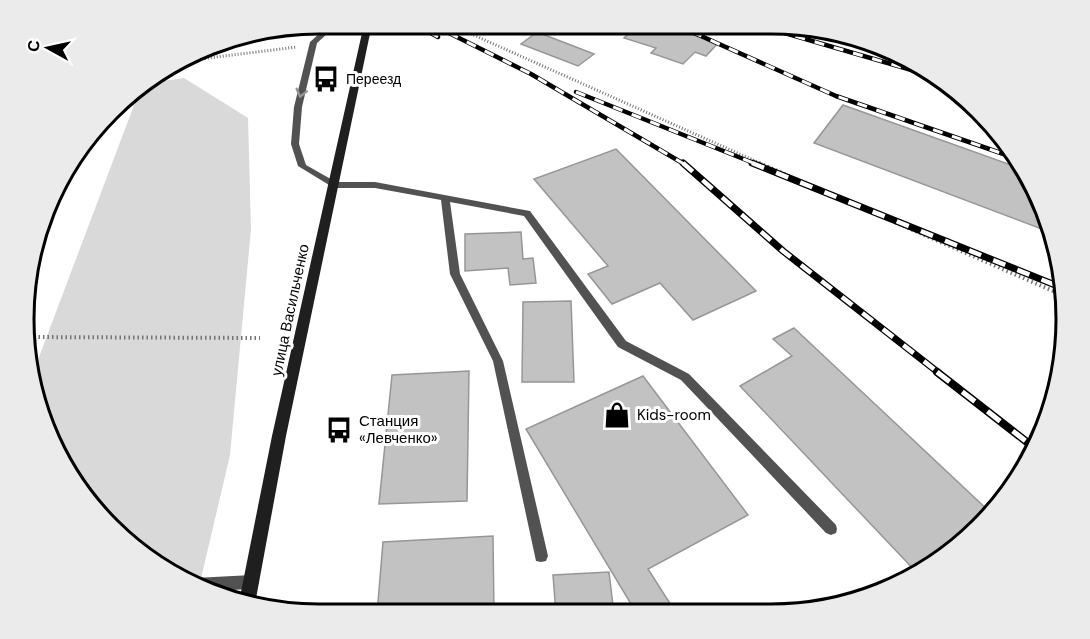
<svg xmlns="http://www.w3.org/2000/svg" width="1090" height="639" font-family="'DM Sans',sans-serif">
  <rect width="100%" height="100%" fill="#fff"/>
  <path fill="#d9d9d9" d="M184,78L248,118L251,229L230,455L199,587L156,565L97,514L46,432L33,373L142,84Z"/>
  <path fill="#c2c2c2" stroke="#969696" stroke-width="1.5" d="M639,24H661L718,43L706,56L695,52L683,64L651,53L656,48L624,38Z
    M537,32L594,54L578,66L521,44Z
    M843,105L1022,169L1047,231L814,143Z
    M616,149L756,291L693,320L660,283L612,304L588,274L608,266L534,179Z
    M521,232L523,259L533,258L536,283L510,285L508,268L465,271V234Z
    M571,301L574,382H522L523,302Z
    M794,328L992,514L979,529L919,575L740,386L792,356L773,339Z
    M469,371L467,501L379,504L392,375Z
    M643,376L748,515L648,569L676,613L674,614H637L526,429Z
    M493,536L494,614H377L383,542Z
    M609,572L614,614H556L553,575Z"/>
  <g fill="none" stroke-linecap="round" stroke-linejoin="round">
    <path stroke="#747474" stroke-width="3" stroke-dasharray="1 2" stroke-linecap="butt" d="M449,24L762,164
      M184,61L297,47"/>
    <path stroke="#747474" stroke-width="4" stroke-dasharray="1.5 3" stroke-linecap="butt" d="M759,163L1060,294
      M25,337L260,338"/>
    <path fill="#525252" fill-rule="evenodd" d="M330,24H338L317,43L302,107L299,144L306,165L336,182H375L530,211L626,341L689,374L836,525L837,529L836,533L831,535L826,533L681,380L618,347L524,216L450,202L460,274L503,361L548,556L546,561L541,562L536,561L493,361L450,274L441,200L375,188H334L298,166L291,144L294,107L310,42Z
      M252,575L257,577L259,582L257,587L252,589L208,591L189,582L195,578Z"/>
    <path fill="#1f1f1f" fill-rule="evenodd" d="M364,24H372L286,436L255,604L239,602L272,436Z"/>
    <g stroke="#000" stroke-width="4.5">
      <path id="rail-far2" d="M414,24L438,37
        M431,24L531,74L684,164
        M674,24L836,96L1018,159
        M732,25L735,26
        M757,25L939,78
        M576,92L756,164"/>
    </g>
    <g stroke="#000" stroke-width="7">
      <path id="rail-far1" d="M683,163L783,251L939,373
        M752,163L1060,287"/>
    </g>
    <g stroke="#000" stroke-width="8">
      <path id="rail" d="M937,372L1032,446"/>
    </g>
    <use href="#rail-far2" stroke="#fff" stroke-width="3" stroke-dasharray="10" stroke-linecap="butt"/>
    <use href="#rail-far1" stroke="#fff" stroke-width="4.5" stroke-dasharray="13" stroke-linecap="butt"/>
    <use href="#rail" stroke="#fff" stroke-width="5" stroke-dasharray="16" stroke-linecap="butt"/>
  </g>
  <defs><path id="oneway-chevron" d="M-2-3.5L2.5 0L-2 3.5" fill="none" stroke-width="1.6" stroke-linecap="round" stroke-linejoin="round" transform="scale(1.5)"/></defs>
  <use stroke="#979797" href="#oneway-chevron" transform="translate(301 93) rotate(104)"/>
  <defs>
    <g id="bus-bare" transform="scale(2.07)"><path d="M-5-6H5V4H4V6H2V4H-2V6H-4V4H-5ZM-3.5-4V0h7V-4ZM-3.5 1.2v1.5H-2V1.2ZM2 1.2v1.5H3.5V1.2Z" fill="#000" stroke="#fff" stroke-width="2.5" paint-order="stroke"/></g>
    <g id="shop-bare" transform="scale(2.07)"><path d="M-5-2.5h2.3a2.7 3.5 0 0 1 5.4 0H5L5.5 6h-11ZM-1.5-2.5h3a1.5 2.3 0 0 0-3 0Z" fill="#000" stroke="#fff" stroke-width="2.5" paint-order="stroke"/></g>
  </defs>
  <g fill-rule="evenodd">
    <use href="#bus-bare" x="326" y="79"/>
    <use href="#shop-bare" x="617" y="415"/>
    <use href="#bus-bare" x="339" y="430"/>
  </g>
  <g text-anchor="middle" stroke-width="6" stroke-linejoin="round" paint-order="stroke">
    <g font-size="14" fill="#000" stroke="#fff" text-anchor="start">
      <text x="346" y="84">Переезд</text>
    </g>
    <g font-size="15" fill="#000" stroke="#fff">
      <text transform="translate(290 310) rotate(-78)" y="5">улица Васильченко</text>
    </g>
    <g font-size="15" fill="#000" stroke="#fff" text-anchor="start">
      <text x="637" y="420">Kids-room</text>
      <text x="359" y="426">Станция<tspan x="359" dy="17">«Левченко»</tspan></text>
    </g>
  </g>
  <path d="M0 0H1090V639H0ZM319 34H771A285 285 0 0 1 1056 319V319A285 285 0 0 1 771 604H319A285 285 0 0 1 34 319V319A285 285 0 0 1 319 34Z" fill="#ebebeb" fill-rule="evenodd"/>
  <path fill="none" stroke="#000" stroke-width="3" d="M319 34H771A285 285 0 0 1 1056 319V319A285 285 0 0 1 771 604H319A285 285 0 0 1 34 319V319A285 285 0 0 1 319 34Z"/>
  <g transform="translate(48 48) rotate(278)" stroke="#ffffff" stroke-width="4.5" paint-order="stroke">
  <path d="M0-4.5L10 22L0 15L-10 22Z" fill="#000000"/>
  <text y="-9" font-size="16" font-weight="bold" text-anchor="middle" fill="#000000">С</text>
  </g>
</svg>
